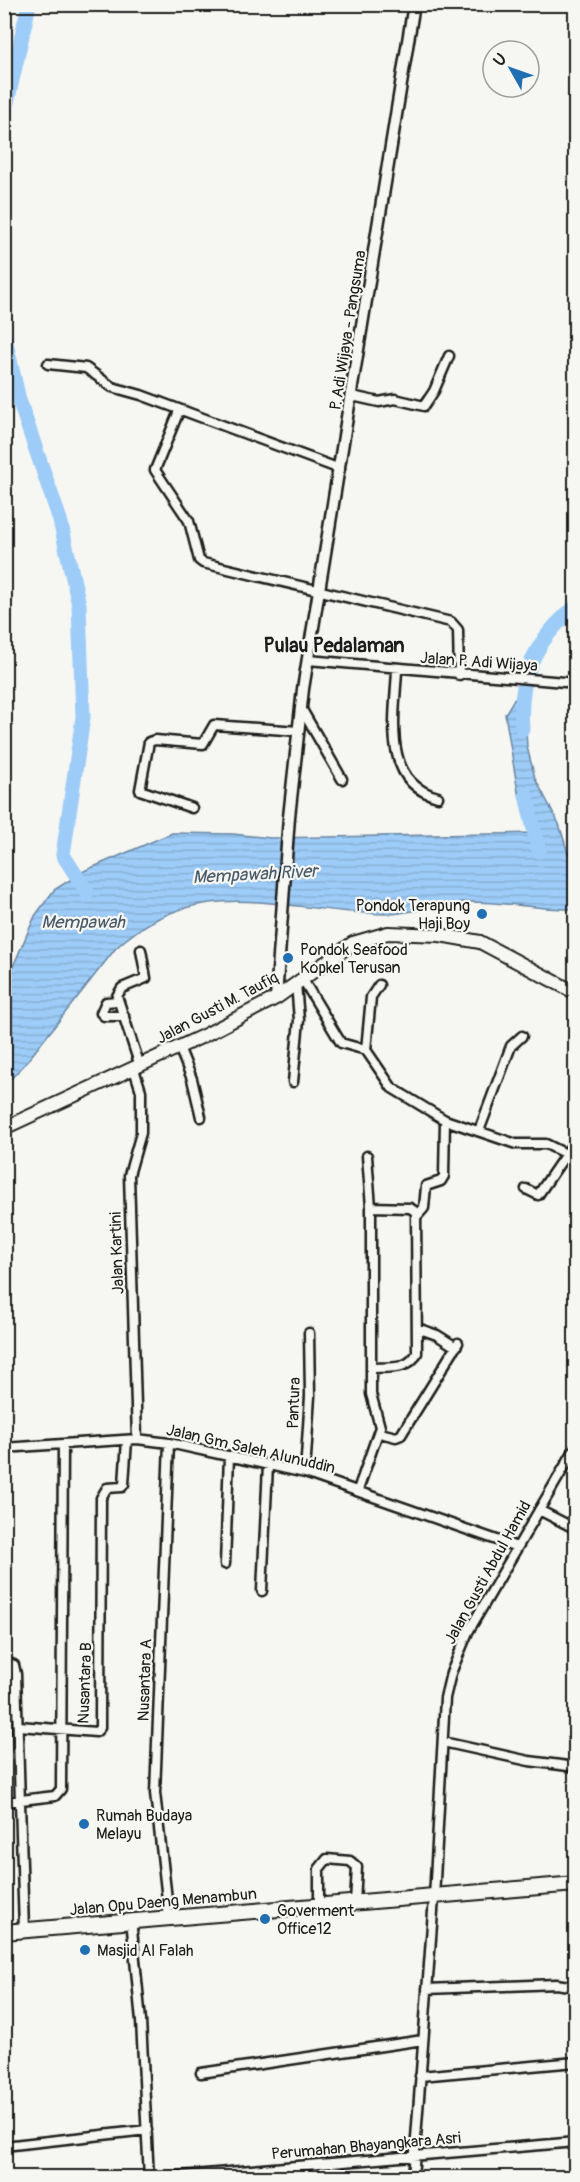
<svg xmlns="http://www.w3.org/2000/svg" width="580" height="2182" font-family="Pangolin,sans-serif">
  <defs>
    <pattern id="water-rules" width="6" height="5" patternUnits="userSpaceOnUse" patternTransform="scale(1.5)"><rect width="6" height="5" fill="#9dccf8"/><path d="M0 2.5h6" fill="none" stroke="#87afd4"/></pattern>
  </defs>
  <rect width="100%" height="100%" fill="#f6f6f2"/>
  <filter id="ink" filterUnits="userSpaceOnUse"><feTurbulence type="fractalNoise" baseFrequency=".0167" numOctaves="2"/><feDisplacementMap in="SourceGraphic" scale="12" xChannelSelector="R" yChannelSelector="G"/><feConvolveMatrix kernelMatrix="1 2 1 2 8 2 1 2 1" color-interpolation-filters="sRGB"/></filter>
  <g filter="url(#ink)">
    <path fill="url(#water-rules)" stroke="#6986a0" stroke-width="1.5" d="M514,699L525,714L527,747L535,778L559,824L568,853L574,854L575,849V909C539,910 502,901 466,902C439,903 412,914 385,914C286,913 199,870 116,948L25,1064L5,1085V985L35,916L54,890L84,871L172,833L233,834L271,838L538,833L535,820L518,792L505,714Z"/>
    <g fill="none" stroke-linecap="round" stroke-linejoin="round">
      <path stroke="#9dccf8" stroke-width="15" d="M4,116L29,4
        M4,334L19,400L60,520L79,605L83,717L63,855L87,892
        M522,729C518,677 535,639 576,607
        M526,795L539,851"/>
      <g stroke="#1c1c1c" stroke-width="13">
        <path id="minor" d="M48,364L86,368L112,387L141,395L340,469
          M352,396L379,402L395,399L424,406L434,391L449,356
          M179,411L155,470L189,521L199,560L203,563L451,622L458,630L459,675
          M308,660L576,683
          M397,670C395,715 381,783 438,797
          M301,708L342,779
          M192,808L140,790L149,742L155,740L203,744L214,725L298,731
          M302,978L341,1043L366,1050L392,1088L445,1120L516,1144H546L566,1154L576,1140
          M118,1001L106,1002L101,1013L104,1016H124
          M179,1047L192,1079L201,1117
          M366,1050L371,997L379,985
          M140,1066L117,996L122,988L146,978L141,950
          M134,1069L141,1091V1133L129,1175L137,1439
          M293,1082L299,1020L296,983
          M479,1131L511,1046L522,1036
          M526,1189L538,1195L566,1154L576,1160
          M417,1216L424,1208L426,1186L441,1181L444,1176L445,1120
          M417,1328L437,1335L456,1347
          M371,1368C389,1367 408,1371 417,1353L416,1212L410,1208L371,1207
          M380,1433L396,1437L401,1435L458,1343
          M4,1448L137,1439L169,1443L305,1473L517,1547
          M305,1473L310,1396L309,1333
          M358,1490L380,1427L371,1394V1207L367,1156
          M539,1510L576,1529
          M225,1564L229,1456
          M262,1591L268,1465
          M4,1661L14,1665L16,1674L24,1930
          M19,1726L96,1732L100,1728L101,1498L107,1488L122,1487L124,1484L127,1440
          M443,1742L529,1761L576,1767
          M4,1802L55,1796L61,1789L63,1444
          M319,1905V1869L327,1859L350,1861L357,1867L355,1903
          M169,1917L155,1793L169,1443
          M131,1919L141,2021L149,2178
          M427,1989L556,1984L576,1987
          M201,2073L423,2040
          M420,2076L576,2062
          M4,2146L147,2130
          M158,2178L576,2142
          M413,2178L434,1898L445,1698L451,1673L468,1632L576,1447"/>
      </g>
      <g stroke="#1c1c1c" stroke-width="15">
        <path id="tertiary" d="M276,998L289,817L303,689L414,4"/>
      </g>
      <g stroke="#1c1c1c" stroke-width="16">
        <path id="secondary" d="M4,1128L203,1036L276,998L353,943L388,933L440,935L480,942L576,993"/>
      </g>
      <g stroke="#1c1c1c" stroke-width="18">
        <path id="trunk" d="M4,1932L576,1884"/>
      </g>
      <use href="#minor" stroke="#f6f6f2" stroke-width="8"/>
      <use href="#tertiary" stroke="#f6f6f2" stroke-width="10"/>
      <use href="#secondary" stroke="#f6f6f2" stroke-width="12"/>
      <use href="#trunk" stroke="#f6f6f2" stroke-width="14"/>
    </g>
  </g>
  <g fill="#1f6fb2" stroke="#f6f6f2" stroke-width="2">
    <circle cx="482" cy="914" r="6"/>
    <circle cx="288" cy="958" r="6"/>
    <circle cx="84" cy="1824" r="6"/>
    <circle cx="265" cy="1919" r="6"/>
    <circle cx="85" cy="1950" r="6"/>
  </g>
  <g text-anchor="middle" stroke-width="4.5" stroke-linejoin="round" paint-order="stroke">
    <g font-size="16" fill="#1c1c1c" stroke="#f6f6f2">
      <text transform="translate(347 330) rotate(-81)" y="6">P. Adi Wijaya - Pangsuma</text>
      <text transform="translate(479 661) rotate(4)" y="6">Jalan P. Adi Wijaya</text>
      <text transform="translate(217 1007) rotate(-28)" y="6">Jalan Gusti M. Taufiq</text>
      <text transform="translate(116 1253) rotate(-92)" y="6">Jalan Kartini</text>
      <text transform="translate(293 1403) rotate(-88)" y="6">Pantura</text>
      <text transform="translate(251 1448) rotate(13)" y="6">Jalan Gm Saleh Alunuddin</text>
      <text transform="translate(487 1572) rotate(-61)" y="6">Jalan Gusti Abdul Hamid</text>
      <text transform="translate(144 1680) rotate(-88)" y="6">Nusantara A</text>
      <text transform="translate(84 1683) rotate(-88)" y="6">Nusantara B</text>
      <text transform="translate(163 1901) rotate(-5)" y="6">Jalan Opu Daeng Menambun</text>
      <text transform="translate(366 2145) rotate(-5)" y="6">Perumahan Bhayangkara Asri</text>
    </g>
    <g font-size="16" fill="#1c1c1c" stroke="#f6f6f2" text-anchor="start">
      <text x="470" y="911" text-anchor="end">Pondok Terapung<tspan x="470" dy="18">Haji Boy</tspan></text>
      <text x="300" y="955">Pondok Seafood<tspan x="300" dy="18">Kopkel Terusan</tspan></text>
      <text x="96" y="1821">Rumah Budaya<tspan x="96" dy="18">Melayu</tspan></text>
      <text x="277" y="1916">Goverment<tspan x="277" dy="18">Office12</tspan></text>
      <text x="97" y="1956">Masjid Al Falah</text>
    </g>
    <g font-size="18" font-style="italic" fill="#495a69" stroke="#f6f6f2">
      <text transform="translate(255 874) rotate(-3)" y="6">Mempawah River</text>
      <text x="83" y="928">Mempawah</text>
    </g>
    <g font-size="20" font-weight="bold" fill="#1c1c1c" stroke="#f6f6f2">
      <text x="334" y="652">Pulau Pedalaman</text>
    </g>
  </g>
  <rect width="580" height="2182" fill="none" stroke="#f6f6f2" stroke-width="24"/>
  <rect x="12" y="12" width="556" height="2158" fill="none" stroke="#1c1c1c" stroke-width="2" filter="url(#ink)"/>
  <g transform="translate(511 69) rotate(310)"><circle r="28" fill="#f6f6f2" stroke="#9f9f9c" stroke-width="1.5"/>
  <path d="M0-4.5L10 22L0 15L-10 22Z" fill="#1f6fb2"/>
  <text y="-9" font-size="16" font-weight="bold" text-anchor="middle" fill="#1c1c1c">U</text>
  </g>
</svg>
